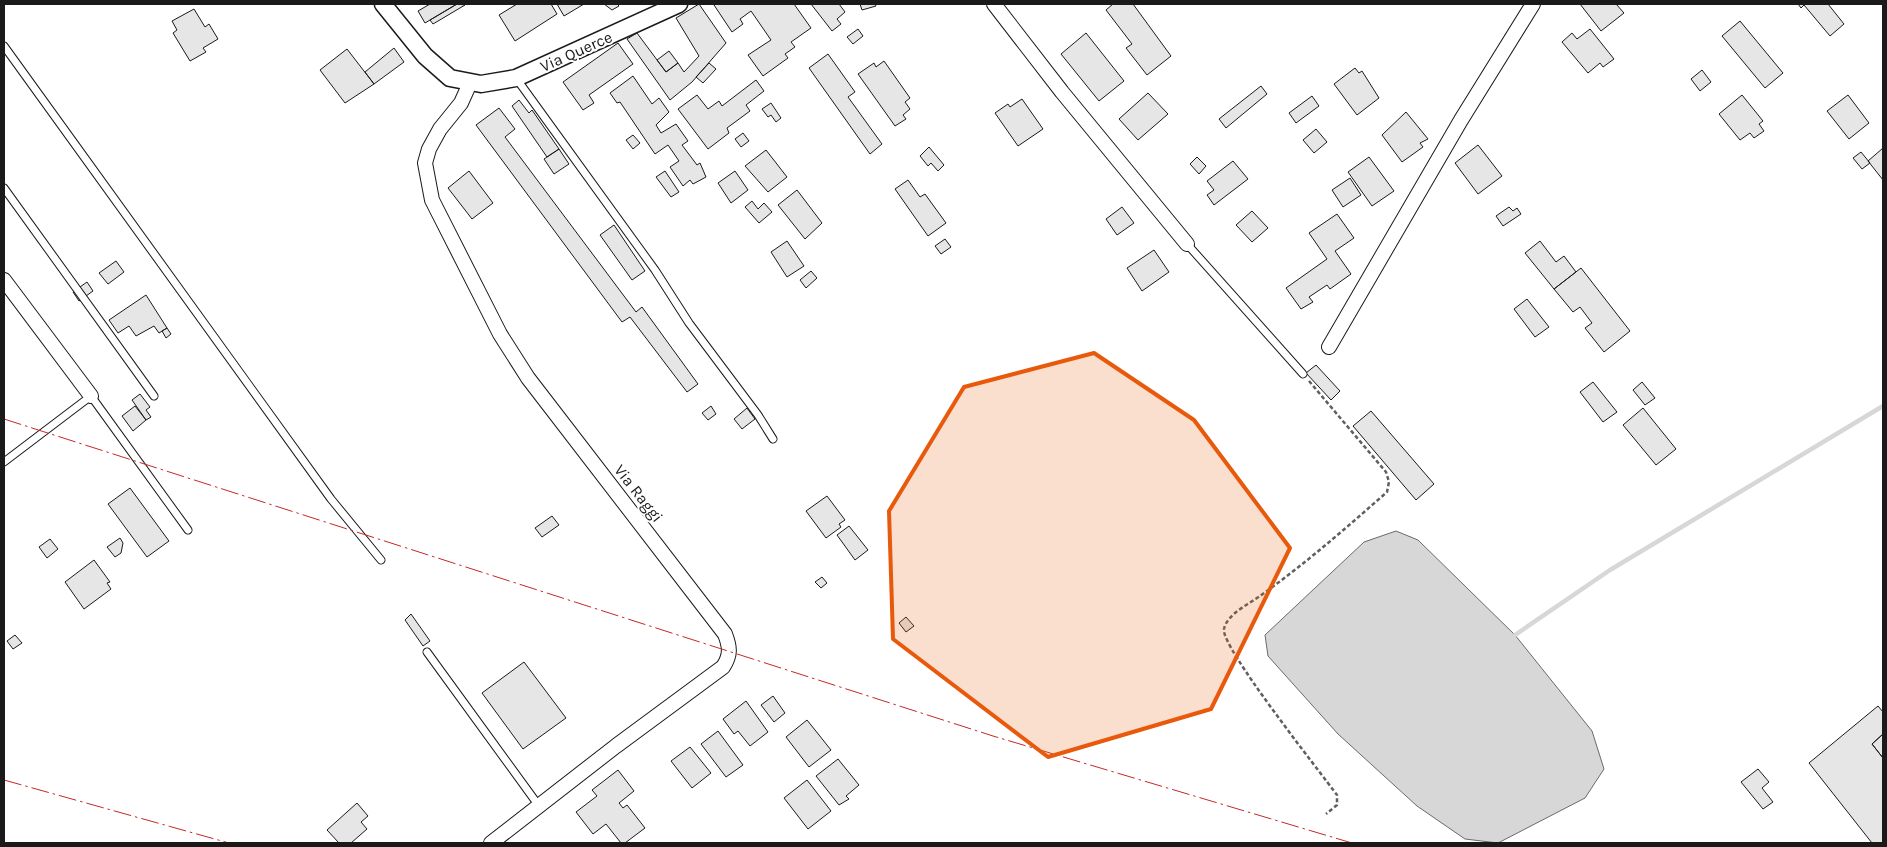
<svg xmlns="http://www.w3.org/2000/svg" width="1887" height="847" font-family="Karla,sans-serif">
  <rect width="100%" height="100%" fill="#fff"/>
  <path fill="#d7d7d7" stroke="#6a6a6a" d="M1396,531L1418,540L1515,635L1592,731L1604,769L1585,798L1498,843L1465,839L1417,806L1338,734L1268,656L1265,635L1364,542Z"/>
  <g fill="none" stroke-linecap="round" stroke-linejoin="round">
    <path stroke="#d7d7d7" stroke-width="4.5" d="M1515,635L1610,570L1883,406"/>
  </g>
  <path fill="#e6e6e6" stroke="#1a1a1a" d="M430,4H457L425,23L418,11Z
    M457,4L465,5L433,24L430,20Z
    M517,4H551L557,14L515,41L499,15Z
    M557,4H584L564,16Z
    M604,4H617L619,6L612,10Z
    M699,4L726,43L692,82L670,100L627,39L637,33L666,72L678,63L684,72L699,56L676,18Z
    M716,4H794L811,28L791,42L795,47L785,54L788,58L763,76L748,55L771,40L751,11L740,19L743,24L732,32L714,5Z
    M811,4H839L845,12L837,19L841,24L832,31Z
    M860,4H875L876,6L862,10Z
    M1113,4H1133L1171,56L1147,75L1126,48L1132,44L1106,10Z
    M1580,4H1616L1624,13L1601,31Z
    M1798,4H1828L1844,24L1830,36L1804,5L1801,8Z
    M194,9L205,27L209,24L218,39L203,48L206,52L190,61L173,33L177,30L172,21Z
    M1740,21L1783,73L1765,88L1722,36Z
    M858,29L863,36L853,44L847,37Z
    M1590,29L1614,59L1603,67L1600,63L1588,73L1562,42L1572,33L1577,39Z
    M1086,33L1124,81L1099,101L1061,54Z
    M618,43L633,64L589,95L594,103L583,110L563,82Z
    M394,48L404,62L374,84L365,72Z
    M347,49L374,84L345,103L320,70Z
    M669,51L678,63L666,72L657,60Z
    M828,54L855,92L848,97L882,144L870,154L809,68Z
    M884,61L910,98L905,102L910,109L903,115L906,119L895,126L858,74L874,63L876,67Z
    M709,63L716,69L703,83L696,77Z
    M1355,68L1359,73L1362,71L1379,98L1357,115L1334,84Z
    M1702,70L1711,82L1700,91L1691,79Z
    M633,76L652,104L659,98L669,112L656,125L661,133L676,124L688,141L682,145L697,165L700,163L706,177L693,184L690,180L683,186L670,167L679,161L668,145L655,154L620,102L617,103L610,93Z
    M756,80L764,91L746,105L750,111L727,128L729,133L708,149L678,109L697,95L708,109L719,101L722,106Z
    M1261,86L1267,94L1226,128L1219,119Z
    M1148,93L1168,114L1138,140L1119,119Z
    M1742,95L1763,121L1759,124L1764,131L1754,138L1750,133L1740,140L1719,114Z
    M1848,95L1869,123L1849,139L1827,111Z
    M1312,96L1319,106L1296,123L1289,113Z
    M1022,99L1043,129L1018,146L995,113L1008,104L1010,107Z
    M519,100L529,113L532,110L559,149L547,157L512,106Z
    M771,103L781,118L776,122L771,115L768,117L762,109Z
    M499,108L515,129L505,137L636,312L642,307L698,384L687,392L630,317L622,322L476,125Z
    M1406,112L1428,139L1420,143L1423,147L1402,162L1382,135Z
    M1316,129L1327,142L1314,153L1303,140Z
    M743,133L749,141L741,147L735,139Z
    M633,135L640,143L633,149L626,140Z
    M1478,145L1502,176L1478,194L1455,163Z
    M929,147L944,165L938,171L931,163L928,166L920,156Z
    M1883,148V180L1868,161Z
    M559,149L569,164L554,174L544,159Z
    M766,150L787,177L768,192L745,166Z
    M1861,152L1870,163L1862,169L1853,158Z
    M1197,157L1206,166L1199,174L1190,164Z
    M1369,157L1394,191L1372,206L1348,172Z
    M1233,161L1248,179L1214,205L1207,195L1214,190L1207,181Z
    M469,171L493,203L472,219L448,188Z
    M665,171L679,192L671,197L656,177Z
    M735,171L748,190L731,203L718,183Z
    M1350,178L1361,195L1343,207L1332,190Z
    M908,180L920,197L925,194L946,223L928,236L895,189Z
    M797,190L822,223L805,239L778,205Z
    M752,201L758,209L764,203L772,212L759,223L745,207Z
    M1122,207L1134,223L1117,235L1106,219Z
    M1509,207L1513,211L1517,208L1521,214L1503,226L1496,216Z
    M1252,211L1268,228L1252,242L1236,225Z
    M1337,214L1354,238L1335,251L1351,274L1330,289L1327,285L1309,297L1313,302L1301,309L1286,288L1327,259L1309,233Z
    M614,225L645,271L632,280L600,235Z
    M945,239L951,247L941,254L935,246Z
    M787,241L804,266L787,277L771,252Z
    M1540,241L1556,262L1564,256L1576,272L1554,289L1525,253Z
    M1154,250L1169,272L1142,291L1127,268Z
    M116,261L124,272L108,284L99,273Z
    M1581,268L1630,331L1604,352L1585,328L1592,323L1580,307L1573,312L1554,289Z
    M811,271L817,278L806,288L800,280Z
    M87,282L93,291L79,301L73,292Z
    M146,295L167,328L159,333L154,326L136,336L129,326L118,333L109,320Z
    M1527,299L1549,327L1535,337L1514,309Z
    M167,328L171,334L166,338L162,331Z
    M1316,365L1340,391L1331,400L1306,373Z
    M1593,382L1617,412L1603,422L1580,392Z
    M1642,382L1655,398L1645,405L1633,390Z
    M140,394L150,407L146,410L151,417L146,420L132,400Z
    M135,406L146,420L133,431L122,416Z
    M711,406L716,414L708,420L702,413Z
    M747,408L755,419L742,429L734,419Z
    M1643,408L1676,449L1656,465L1623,425Z
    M1371,411L1434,484L1416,500L1353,426Z
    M130,488L169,541L147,557L108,504Z
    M827,496L845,520L839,524L841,527L826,538L806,511Z
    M552,516L559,525L542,537L535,528Z
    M849,526L868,550L855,560L837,535Z
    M120,538L123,543L121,553L115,557L107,547Z
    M50,539L58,549L47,558L39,547Z
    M94,560L110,582L107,583L111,589L84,609L65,582Z
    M822,577L827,583L821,588L815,582Z
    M411,614L430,641L423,646L405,620Z
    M906,617L914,626L906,632L899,623Z
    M15,635L22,643L13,649L7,641Z
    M524,662L566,718L523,749L482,693Z
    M773,696L785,713L774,722L761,705Z
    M746,701L768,732L750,746L738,731L734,734L723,719Z
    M1878,706L1883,712V734L1872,744L1883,758V843H1872L1809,763Z
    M807,720L831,750L809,767L786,737Z
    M718,731L743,765L726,777L701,744Z
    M1883,734V758L1872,744Z
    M690,747L711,773L692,788L671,761Z
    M838,759L859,785L846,796L849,799L839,805L816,776Z
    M1758,769L1769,782L1762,788L1773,802L1763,809L1741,782Z
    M618,770L634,791L619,803L623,808L627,805L645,828L625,843H621L606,824L593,834L576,812L597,796L592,790Z
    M807,780L831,811L808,829L784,798Z
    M357,803L368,816L361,822L367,829L351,843H339L327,830Z"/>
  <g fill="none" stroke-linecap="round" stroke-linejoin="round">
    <g stroke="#1a1a1a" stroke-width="9">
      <path id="service" d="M4,46L331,499L381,560
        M516,78L655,270L689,323L758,415L773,439
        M4,188L154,396
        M1187,244L1303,374
        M4,462L91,396L188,530
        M427,652L539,806"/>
    </g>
    <g stroke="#1a1a1a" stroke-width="16">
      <path id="minor" d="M994,4L1062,92L1187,244
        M470,83L461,103L440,129L429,149L425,163L432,200L500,334L528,378L725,634C730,647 731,655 723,667L616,746L491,843
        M4,280L91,396
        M1329,347L1461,120L1533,4"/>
    </g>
    <g stroke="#1a1a1a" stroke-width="19">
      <path id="tertiary" d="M383,4L425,56L450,78L481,84L516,78L679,4"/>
    </g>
    <path stroke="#5f5f5f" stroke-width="2.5" stroke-dasharray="4 2.5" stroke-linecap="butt" d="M1309,381L1386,472L1389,482L1387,492C1346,528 1305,564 1260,596C1249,604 1227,614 1224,629C1220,646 1321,773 1337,795V805L1326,814"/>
    <use href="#service" stroke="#fff" stroke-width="7"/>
    <use href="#minor" stroke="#fff" stroke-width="14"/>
    <use href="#tertiary" stroke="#fff" stroke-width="16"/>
    <path stroke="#c62828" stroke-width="1" stroke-dasharray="18 4 2.5 4" stroke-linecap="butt" d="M4,419L993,736L1352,843
      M4,780L229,843"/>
  </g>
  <path fill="#e8590c" fill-opacity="0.2" stroke="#e8590c" stroke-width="4" stroke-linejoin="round" d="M1094,353L1194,420L1290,548L1211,709L1048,757L893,639L889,511L964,387Z"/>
  <g text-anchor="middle" stroke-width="4" stroke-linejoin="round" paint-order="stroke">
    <g font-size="16" fill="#1a1a1a" stroke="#fff">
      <text transform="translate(576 51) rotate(-24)" y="6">Via Querce</text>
      <text transform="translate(639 493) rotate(52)" y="6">Via Raggi</text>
    </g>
  </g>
  <rect width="1887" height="847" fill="none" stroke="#1a1a1a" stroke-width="10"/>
</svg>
